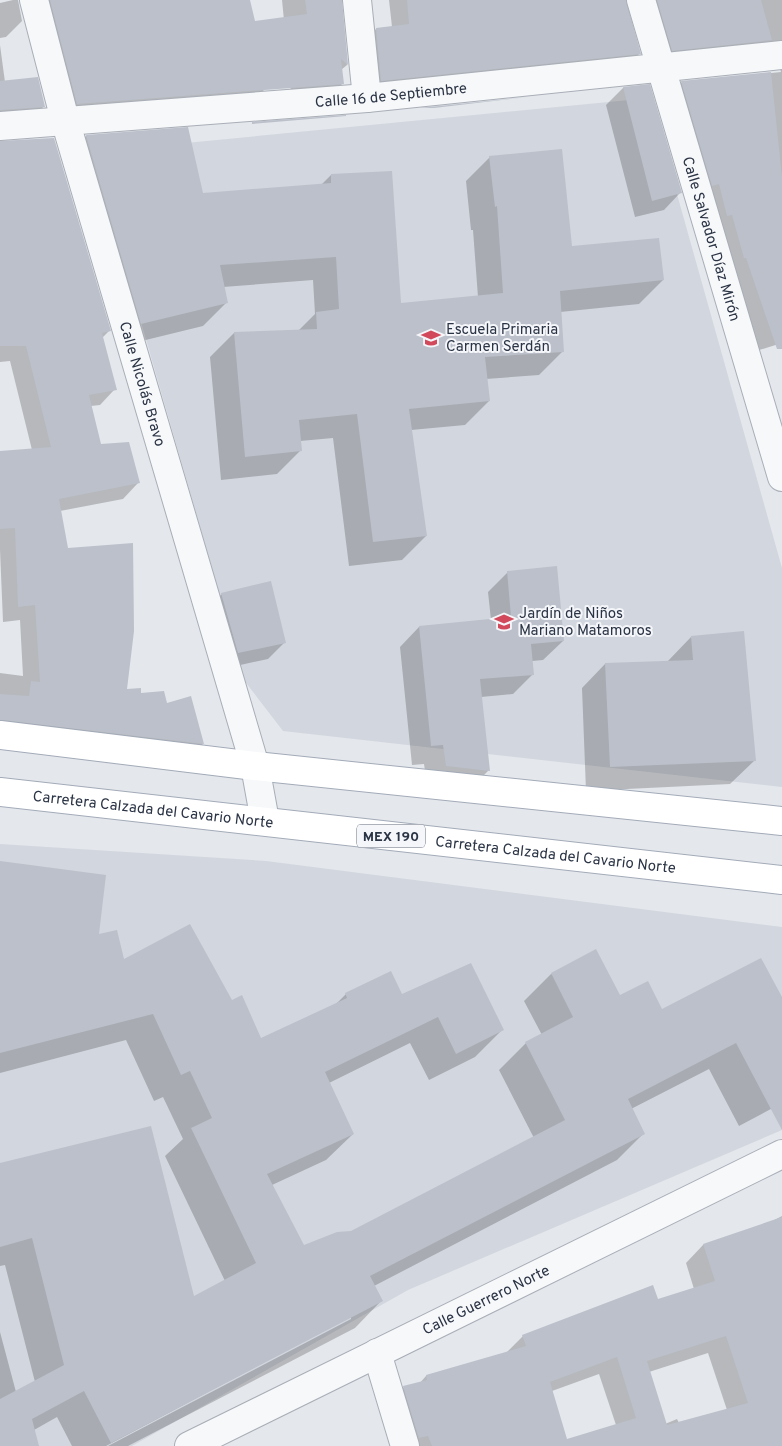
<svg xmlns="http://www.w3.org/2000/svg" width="782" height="1446" font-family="Overpass,sans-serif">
  <rect width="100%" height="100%" fill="#e4e7ec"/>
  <path fill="#d2d6de" d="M650,98L782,568V787L283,731L240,675L211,565L92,152Z
    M0,844L266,861L782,927V1130L408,1290L132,1446H0Z"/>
  <path fill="#0003" fill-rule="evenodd" d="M13,0H18L22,21L6,37L0,38V3Z
    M28,0H249L264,90L248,106L61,120Z
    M282,0H341L347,65L341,70L342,84L326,100L292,103Z
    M389,0H782V343L756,351L666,99L682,82L781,72L778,62L656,66L628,1H625L639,54L623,70L365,97L360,46L376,29L392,27Z
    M0,45L5,82L44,106L29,122L0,124Z
    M649,86L680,193L664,210L635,217L606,105L623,88Z
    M187,129L202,194L321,185L331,175L399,305L478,297L473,230H471L466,181L490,157L571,248L663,280L639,304L560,312L563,351L539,375L486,379L489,401L465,425L411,430L426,536L402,560L349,566L333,438L300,441L301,450L277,474L221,480L210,357L234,333L298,331L315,314L313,280L223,287L227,302L203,326L117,347L62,160L86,136Z
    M0,143L109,331L102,338L115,389L100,405L91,406L100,445L138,483L123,499L60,511L66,549L125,690L166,704L203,744L188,759L0,736V673L23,676L20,620L3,622L0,550V452L32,450L10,361L0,362Z
    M508,572L563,641L543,660L532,661L533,674L513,694L481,697L489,770L469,790L427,785L424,764L412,765L400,647L419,627L491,620L488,592Z
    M222,594L285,642L268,659L222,669L205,610Z
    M691,637L754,761L730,784L586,791L582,688L605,664L667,662Z
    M0,862L123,961L231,1001L260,1039L335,1005L346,994L402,995L502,1030L475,1057L429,1080L410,1043L329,1083L353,1134L326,1160L272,1185L304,1247L351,1232L534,1138L499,1070L526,1043L542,1035L524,1001L551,974L662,1011L782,1000V1103L739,1126L709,1069L631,1109L644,1133L617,1160L374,1286L381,1301L355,1328L128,1446H108L351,1319V1316L106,1446H72L57,1417L34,1430L38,1446H0V1332L16,1392L35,1382L5,1265L0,1266V1174L193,1298L225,1281L165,1156L183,1139L163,1097L154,1101L126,1040L0,1073Z
    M782,1216V1446H399L386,1405L404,1387L419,1384L426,1376L506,1353L523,1336L657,1301L694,1289L686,1263L703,1245L765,1225ZM708,1353L727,1410L679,1423L677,1419L665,1424L649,1372ZM599,1374L616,1425L566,1441L552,1391Z"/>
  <path fill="#bbc0ca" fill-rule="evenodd" d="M50,0H250L255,21L307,14L305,0H342L348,65L341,59L344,84L77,104Z
    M407,0H626L641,54L381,81L376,28L409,24Z
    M657,0H761L772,40L672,51Z
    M771,72L782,177V349H777L746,258H744L732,215L727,216L719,184L712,186L681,81Z
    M38,77L45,107L0,110V81Z
    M650,84L682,193L652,201L623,87Z
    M528,97L434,108H439H420Z
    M346,116L252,124V122L346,115Z
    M188,127L203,193L331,183V174L392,171L401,303L503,293L497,206L495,207L489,156L562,149L572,246L659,238L664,280L560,291L564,352L485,357L490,401L409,409L427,536L373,542L357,414L299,420L302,451L245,457L234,332L317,329L316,312L339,309L336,257L220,265L228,303L141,324L86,135Z
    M54,138L111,331L102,333L117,390L89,395L101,444L129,442L140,483L59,499L68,548L133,543L134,631L127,689L141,688V693L164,691L167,703L191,696L204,744L0,720V694L29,696L31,681L40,682L35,605L18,607L15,528L0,529V451L51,447L26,346H0V141Z
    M557,566L564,641L531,644L534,675L480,679L490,771L446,766L443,745L431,746L419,626L511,617L507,571Z
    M271,581L286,643L238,653L221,593Z
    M744,631L756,761L610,767L605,663L693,660L691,636Z
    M0,861L106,875L99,934L117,930L124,959L190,924L232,1000L242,995L261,1038L347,998L345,993L391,971L402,994L471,963L504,1030L456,1054L438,1017L325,1072L354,1134L267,1174L304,1245L337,1232L351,1231L565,1120L525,1042L573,1017L551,973L596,949L620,995L648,981L662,1009L761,958L782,997V1130L736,1043L628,1099L645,1134L370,1276L383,1301L111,1443L84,1391L32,1419L39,1446H0V1399L64,1365L32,1238L0,1247V1163L151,1126L194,1296L256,1263L191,1128L212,1118L190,1071L181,1075L153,1014L0,1053Z
    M782,1217V1446H432L428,1436L419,1438L403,1386L427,1380L426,1375L526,1346L522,1335L653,1285L658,1299L715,1281L703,1244ZM726,1336L748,1403L667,1425L647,1361ZM617,1357L636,1418L567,1439L550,1382Z"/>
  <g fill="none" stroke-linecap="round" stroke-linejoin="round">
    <g stroke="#a9aeb7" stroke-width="30">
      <g id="minor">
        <path id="s1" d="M34,0L65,120L255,766L265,821"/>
        <path d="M357,0L367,98"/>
        <path id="s2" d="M641,0L782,477"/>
        <path id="s3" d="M0,126L367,98L782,55"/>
        <path d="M377,1353L405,1446"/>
        <path id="s4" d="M189,1446L782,1154"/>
      </g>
    </g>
    <g stroke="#a3abb8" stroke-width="30">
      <g id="primary">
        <path d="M0,735L255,766L782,821"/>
        <path id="s5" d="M0,792L782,880"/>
      </g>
    </g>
    <use href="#minor" stroke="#f7f8fa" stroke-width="28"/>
    <use href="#primary" stroke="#fff" stroke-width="28"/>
  </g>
  <defs>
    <g id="school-bare" transform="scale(1.5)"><path d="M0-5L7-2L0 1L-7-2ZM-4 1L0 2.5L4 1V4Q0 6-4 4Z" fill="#d1495b" stroke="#f4f6f9" stroke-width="2.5" paint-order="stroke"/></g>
  </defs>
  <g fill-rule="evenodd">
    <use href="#school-bare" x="431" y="338"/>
    <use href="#school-bare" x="504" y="622"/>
  </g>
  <g text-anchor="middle" stroke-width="4" stroke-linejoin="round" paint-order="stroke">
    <rect fill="#f4f6f9" stroke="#676e7b" stroke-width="1" x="357" y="824.5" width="68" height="23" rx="4"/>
    <g font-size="14" font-weight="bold" fill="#2b3445">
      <text x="391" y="841">MEX 190</text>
    </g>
    <g font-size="15" fill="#2b3445" stroke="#f4f6f9">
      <text dy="5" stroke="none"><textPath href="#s3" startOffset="392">Calle 16 de Septiembre</textPath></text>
      <text dy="5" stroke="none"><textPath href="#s2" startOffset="249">Calle Salvador Díaz Mirón</textPath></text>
      <text dy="5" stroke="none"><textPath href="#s1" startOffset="399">Calle Nicolás Bravo</textPath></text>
      <text dy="5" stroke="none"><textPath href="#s5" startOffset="154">Carretera Calzada del Cavario Norte</textPath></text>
      <text dy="5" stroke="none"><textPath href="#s5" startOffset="559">Carretera Calzada del Cavario Norte</textPath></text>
      <text dy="5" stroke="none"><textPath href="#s4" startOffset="331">Calle Guerrero Norte</textPath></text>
    </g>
    <g font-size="15" fill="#2b3445" stroke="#f4f6f9" text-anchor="start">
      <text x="446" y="334">Escuela Primaria<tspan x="446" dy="17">Carmen Serdán</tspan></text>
      <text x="519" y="618">Jardín de Niños<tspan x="519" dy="17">Mariano Matamoros</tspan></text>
    </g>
  </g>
</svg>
